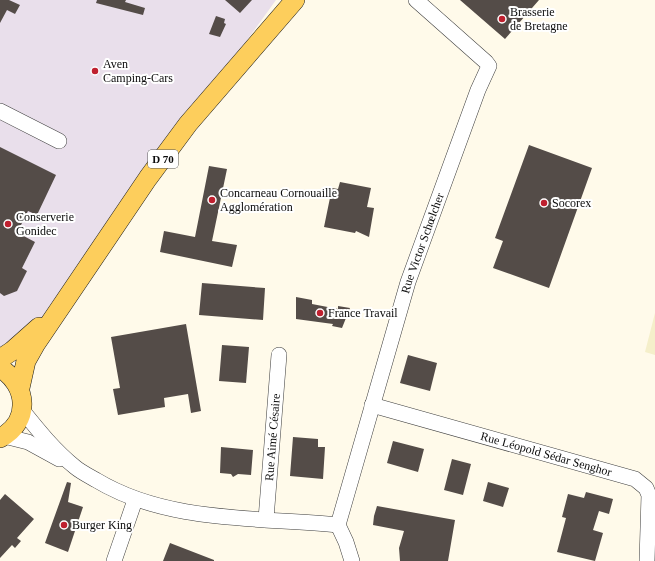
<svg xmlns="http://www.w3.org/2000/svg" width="655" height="561" font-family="Georgia,serif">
  <rect width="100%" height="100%" fill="#fffaea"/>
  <path fill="#e9dfeb" d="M0,0H276L166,153L0,374Z"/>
  <path fill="#f5efca" d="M655,313V355L645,352Z"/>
  <path fill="#544c48" d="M0,0H9L20,5L15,14L7,10L0,23Z
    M97,0H126L125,2L145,8L143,15L96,3Z
    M225,0H252L240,13Z
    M460,0H539L505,39Z
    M216,16L225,19L224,23L226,24L220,37L209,34Z
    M529,145L592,168L549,288L493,268L503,241L495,238Z
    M0,147L56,175L37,215L28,211L20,227L18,233L35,242L22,268L27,271L17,291L4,296L0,293Z
    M209,166L227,169L212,241L237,245L232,267L160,252L164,231L195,237Z
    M340,182L371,188L367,207L374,208L369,237L356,231L355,233L324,227L332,188L338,189Z
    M202,283L265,288L263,320L199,315Z
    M296,297L312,300V304L338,309V306L350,308L342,328L332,326L333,324L296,319Z
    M186,324L201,411L191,413L188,394L164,398L165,407L118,415L113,389L120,388L111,337Z
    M222,345L249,347L246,383L219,381Z
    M408,355L437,363L430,391L400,383Z
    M293,437L318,439V447H325L323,479L290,476Z
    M393,441L424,449L418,472L387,463Z
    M221,447L253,450L251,475L238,474L233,477L231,474L220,473Z
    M452,459L471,464L463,495L444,490Z
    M67,482L71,483L68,502L83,507L68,552L45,543Z
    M488,482L509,488L503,507L483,501Z
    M586,492L613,499L609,514L599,511L593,530L603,533L595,561L557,552L566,518L562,517L568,494L584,498Z
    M5,494L34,519L17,538L21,541L15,548L12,545L0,558V500Z
    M377,506L455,520L448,561H400L399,548L404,531L373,525L374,516Z
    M170,543L214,560V561H163Z"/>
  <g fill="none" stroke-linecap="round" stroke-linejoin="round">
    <g stroke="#3e3e3e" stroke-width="16">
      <g id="minor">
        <path d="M0,111L59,141"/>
        <path id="s1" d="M372,405L635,479L646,488L649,495L647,561"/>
        <path d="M22,410C38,430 55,451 75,467C81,472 89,476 96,480C167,523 257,517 338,525"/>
        <path d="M4,436L28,442L59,459"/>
        <path id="s2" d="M266,519L279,355"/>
        <path d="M114,561L135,500"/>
        <path id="s3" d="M352,561L346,542L338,525L408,282L478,90L489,66L486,62L416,0"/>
      </g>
    </g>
    <g stroke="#1c1c1c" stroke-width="20">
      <path id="major" d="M0,359L12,351L39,327
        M0,368C28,385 31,422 0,438
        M20,388L26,361L35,345L148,178L188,124L295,0"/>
    </g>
    <use href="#minor" stroke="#fff" stroke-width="15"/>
    <use href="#major" stroke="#fdce5c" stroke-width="19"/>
  </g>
  <g fill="#bf202f" stroke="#fff" stroke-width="1.5">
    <circle cx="502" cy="19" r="4"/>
    <circle cx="95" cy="71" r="4"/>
    <circle cx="212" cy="200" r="4"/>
    <circle cx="544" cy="203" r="4"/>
    <circle cx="8" cy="224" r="4"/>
    <circle cx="320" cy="313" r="4"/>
    <circle cx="64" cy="525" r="4"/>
  </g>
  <g text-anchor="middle" stroke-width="4" stroke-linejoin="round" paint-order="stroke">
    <rect fill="#fff" stroke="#545454" stroke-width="1" x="148" y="150" width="30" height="18" rx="3"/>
    <g font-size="11" font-weight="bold" fill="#0b0b0b">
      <text x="163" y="163">D 70</text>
    </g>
    <g font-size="12" fill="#0b0b0b" stroke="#fff" text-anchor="start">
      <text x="510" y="16">Brasserie<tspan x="510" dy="14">de Bretagne</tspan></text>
      <text x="103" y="68">Aven<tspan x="103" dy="14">Camping-Cars</tspan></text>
      <text x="220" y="197">Concarneau Cornouaille<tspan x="220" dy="14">Agglomération</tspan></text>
      <text x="552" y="207">Socorex</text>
      <text x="16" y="221">Conserverie<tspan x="16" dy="14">Gonidec</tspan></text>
      <text x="328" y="317">France Travail</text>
      <text x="72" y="529">Burger King</text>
    </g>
    <g font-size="12" fill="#0b0b0b" stroke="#fff">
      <text dy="4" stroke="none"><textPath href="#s3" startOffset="333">Rue Victor Schœlcher</textPath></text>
      <text dy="4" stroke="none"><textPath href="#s2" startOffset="82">Rue Aimé Césaire</textPath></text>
      <text dy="4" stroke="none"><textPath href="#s1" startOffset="181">Rue Léopold Sédar Senghor</textPath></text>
    </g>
  </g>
</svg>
